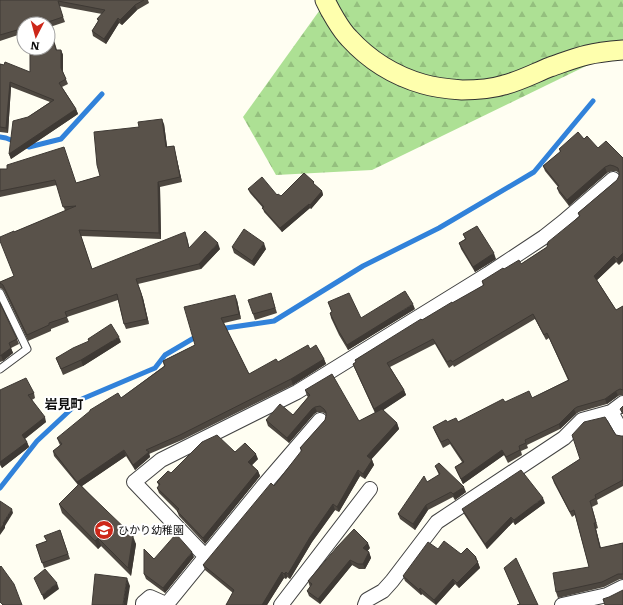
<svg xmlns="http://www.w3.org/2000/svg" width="623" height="605" font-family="Literata,'Noto Sans JP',serif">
  <defs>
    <pattern id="forest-firs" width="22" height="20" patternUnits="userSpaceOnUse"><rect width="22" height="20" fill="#ade094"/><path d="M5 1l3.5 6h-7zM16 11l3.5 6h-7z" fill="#94bf7e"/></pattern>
  </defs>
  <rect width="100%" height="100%" fill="#fffef2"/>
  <path fill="url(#forest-firs)" d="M327,0H623V48L372,170L276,175L243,117Z"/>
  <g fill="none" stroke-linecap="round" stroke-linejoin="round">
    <path stroke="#3182da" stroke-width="5" d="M0,137L6,138L16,142
      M23,144L29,147L61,139L102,94
      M219,329L274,321L363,266L439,228L534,172L593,101
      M0,488L37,441L82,399L155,368L165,355L199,335"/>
    <g stroke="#424242" stroke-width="9">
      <path id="lane" d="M0,293L27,349L0,369"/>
    </g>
    <g stroke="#424242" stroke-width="16">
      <path id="street" d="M611,412L623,433
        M206,557L134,482L161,460L297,392L488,274L544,237L563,222L613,179
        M167,604L264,485L320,420
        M143,605V603L150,597L168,605
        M281,605L370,489
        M365,605L367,600L383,591L392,581L437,522L564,438L582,420L611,412L623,403
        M562,605L607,595L623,587"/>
    </g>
    <g stroke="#313131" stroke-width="21">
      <path id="secondary" d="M325,0C330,11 341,30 349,38C369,60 395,76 423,84C436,88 449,89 462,90C476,90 491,89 504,85C520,81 535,73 550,67C562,63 574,58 587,55C599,52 611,51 623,50"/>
    </g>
    <use href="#lane" stroke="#fff" stroke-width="7"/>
    <use href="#street" stroke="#fff" stroke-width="14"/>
    <use href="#secondary" stroke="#feffad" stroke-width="19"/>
  </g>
  <path fill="#4d4740" d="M0,0H148L149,3L137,10L122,25L119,23L106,44L93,36L92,31L98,21L97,19L102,14L59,6L65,22L50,27L57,50H61L63,55V72L68,84L62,87L76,109L78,114L11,159L9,154L28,117L50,102L11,87L8,133L0,132V64L30,72L48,24H24V33L0,41Z
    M164,124L167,147L174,146L175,151L182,182L160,187L161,239L81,236L92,269L187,237L189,247L220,249L201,269L138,284L143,298L149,324L126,329L124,324L118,300L67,317L69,322L51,329V331L28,341L4,291L2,289L0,288V282L14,276V232L65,211L57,185L0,197V169L76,183L100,176L139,127Z
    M584,139L598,148L623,158L619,265L616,262L597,280L616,310L623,306V395L618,396L607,404L579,412L576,414L560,429L527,445L528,448L521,451L522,455L508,463L504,455L463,484L457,472L455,467L462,462L450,444L443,448L435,432L433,427L447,422H458L505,402L532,398L568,380L549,338L546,340L535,319L454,367L453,365L449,368L435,344L390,367L404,390L406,395L383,410L397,423L399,429L371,459L372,460L374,465L365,479L360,476L339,512L335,510L312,542L290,579L287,577L286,579L284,578L267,605H226L233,593L205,570L203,565L274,486L301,452L300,448L325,420L326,416V414L322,412H317L314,414L289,443L268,426L266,420L293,415L308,397L307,396L305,390L359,421L375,413L355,369L353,364L356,362L355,360L422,320L483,286L482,281L504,269L521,264L547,247L579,216L578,213L617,180L619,176V173L616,171H612L607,173L569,206L559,193L557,188L558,187L545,171L543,166L560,152L559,149Z
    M315,185L322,191L323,195L311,209L310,208L282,232L264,212L263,208L250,193L248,189L277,195L281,196Z
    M463,234L496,259L475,272L461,249L459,243L465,239Z
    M232,247L266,249L254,266L234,253Z
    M271,293L277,313L255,320L253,314Z
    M237,300L241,319L224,323L249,374L310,349L324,359L326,364L293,385L182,440L149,454L150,457L135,470L126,456L82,486L136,544L131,576L101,546L98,549L62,513L59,504L78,485L54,456L53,451L60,445L59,443L57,438L121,398L164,366L163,361L195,345Z
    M328,302L361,318L415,309L348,350L339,335L331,318L330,313L332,312Z
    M0,303L17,339L19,344L11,348L13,353L3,361L0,362Z
    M88,339L121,342L83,366L63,375L56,358L89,342Z
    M0,390L34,393L35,398L32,400L46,422L25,439L27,442L29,447L2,468L0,465Z
    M614,432L616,435L621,436H623V486L597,500L598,504L592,507L598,528L596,529L601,548L623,543V579H620L604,587L558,598L556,592L589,567L575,515L572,517L554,483L552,477L580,459Z
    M235,452L258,459L252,465L258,471L260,476L205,544L179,516L177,511L159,493L157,488L159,486L157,482L171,473Z
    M435,466L466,492L455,500L453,497L428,510L415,530L400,519L398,514L427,482L439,475Z
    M545,503L515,525L513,522L487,549L464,514L462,509Z
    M60,530L70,559L44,568L36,545L47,541Z
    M370,548L367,551L369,552L371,558L365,569H359L352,565L320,604L309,596L307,591L310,587L308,581Z
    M438,549L476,557L480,568L459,588L455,584L436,605L422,594L421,595L405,581L403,576Z
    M194,557L165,593L146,579L144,574L154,559Z
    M504,568L538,605L520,604Z"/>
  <path fill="#3e3934" d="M135,5L137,10L122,25L120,20Z
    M118,18L119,23L106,44L104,39Z
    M61,50L63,55V73L61,68Z
    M10,82L11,87L8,133L6,128Z
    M76,109L78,114L11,159L9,154Z
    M162,119L164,124L168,153L166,147Z
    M174,146L175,151L182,182L180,177Z
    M605,167L607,173L569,206L567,200Z
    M158,182L160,187L161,239L159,233Z
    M322,191L323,195L311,209L310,205Z
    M309,204L310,208L282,232L280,228Z
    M218,243L220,249L201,269L199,264Z
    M264,243L266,249L254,266L252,261Z
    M494,253L496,259L475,272L473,267Z
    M623,253V261L619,265L617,259Z
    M614,256L616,262L596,281L594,276Z
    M141,293L143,298L149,324L147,319Z
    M235,295L237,300L241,319L239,314Z
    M413,304L415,309L348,350L347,345Z
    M119,337L121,342L83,366L81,360Z
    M11,348L13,353L3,361L1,355Z
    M324,359L326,364L293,385L291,379Z
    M404,390L406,395L376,415L374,409Z
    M616,391L618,396L607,404L605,399Z
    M315,407L317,412L314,414L289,443L287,438L312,409Z
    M574,409L576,414L560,429L559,424Z
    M45,417L46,422L23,440L22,435Z
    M397,423L399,429L369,462L367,456Z
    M27,442L29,447L2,468L0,462Z
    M124,450L126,456L79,488L77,482Z
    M502,450L504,455L463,484L461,479Z
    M149,452L150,457L135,470L133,465Z
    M256,454L258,459L250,467L248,462Z
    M372,460L374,465L365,479L363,474Z
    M358,470L360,476L339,512L337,507Z
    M258,471L260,476L205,544L203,538Z
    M464,487L466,492L455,500L453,494Z
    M543,498L545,503L515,525L514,520Z
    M333,504L335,510L312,542L290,579L288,574L310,537Z
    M426,505L428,510L415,530L413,524Z
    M12,509L13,513L5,526V528L0,535V529L3,523Z
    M511,517L513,522L487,549L485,544Z
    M594,523L596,529L602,554L600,548Z
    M133,536L136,544L131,576L128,568Z
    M98,538L101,546L98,549L95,541Z
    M368,543L370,548L365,554L363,548Z
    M192,552L194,557L165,593L163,588Z
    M369,552L371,558L365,569L363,564Z
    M476,557L480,568L459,588L457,583Z
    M350,560L352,565L320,604L318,599Z
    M282,572L284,578L267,605H262Z
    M286,572L287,577L286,579L284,574Z
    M127,578L130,586L127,605H123Z
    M453,579L455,584L436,605L434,600Z
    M57,583L59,589L44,600L42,595Z
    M420,588L422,594L421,595L419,590Z"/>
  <path fill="#59524a" stroke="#3e3934" d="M0,0H144L135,5L120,20L118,18L104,39L92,31L99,20L97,19L105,10L58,1L63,17L48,22L56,50H61V68L66,79L59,83L76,109L9,154L13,121L28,117L54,100L10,82L6,128L0,127V64L4,65L5,62L30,72V48H48V24H24V28L0,35Z
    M162,119L166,147L174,146L180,177L158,182L159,233L79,230L92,269L185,232L189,248L205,231L218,243L199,264L136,279L141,293L147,319L124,324L117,294L65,312L67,317L49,323V325L27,335L3,285L0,283V282L14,276L0,241V237L14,231V232L76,206L63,207L55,180L0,191V169H7V165L64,147L76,183L100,176L97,165L94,132L139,127L138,122Z
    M578,132L584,139L587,136L598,148L606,141L623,158V253L617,259L614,256L594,276L616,310L623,306V390L620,389L616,391L605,399L577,407L574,409L559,424L525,440L526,443L519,446L520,450L506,457L502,450L461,479L455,467L464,462L448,439L441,442L433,427L446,420L447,422L456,418L458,422L503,399L505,402L529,391L532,398L569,380L547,333L544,335L533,314L452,362L451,360L447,362L433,339L387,363L404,390L374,409L353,364L356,362L355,360L421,319L422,320L452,302V303L484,285L482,281L503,268L504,269L519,260L521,264L547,247L548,242L580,216L578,213L617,180L619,176V172L618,168L614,166L610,165L605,167L567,200L557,188L559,186L543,166L561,151L559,149Z
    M304,173L314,182L313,183L322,191L310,205L309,204L280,228L262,208L264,207L248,189L262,177L277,195L278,194L281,196Z
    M477,226L494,253L473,267L459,243L466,239L463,234Z
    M244,229L264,243L252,261L232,247Z
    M405,291L413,304L347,345L338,330L330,313L332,312L328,302L349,293L361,318Z
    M271,293L275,308L253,314L248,300Z
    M235,295L239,314L221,318L249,374L276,359L278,362L308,345L310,349L316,345L324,359L291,379L180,435L146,450L149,452L133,465L124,450L77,482L53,451L62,444L57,438L90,411V410L118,393L121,398L165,366L163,361L195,345L184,307Z
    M0,303L17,339L9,343L11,348L0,356Z
    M111,324L119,337L81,360L61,369L56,358L73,348L89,341L88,339Z
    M332,374L359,421L382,409L397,423L367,456L372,460L363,474L358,470L337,507L333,504L310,537L288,574L286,572L284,574L282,572L262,605H226L234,590L203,565L271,483L274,486L302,450L300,448L325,420L326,416V412L324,409L320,406L315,407L312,409L287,438L266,420L280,404L293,415L310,395L305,390Z
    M26,378L34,393L28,395L45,417L22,435L27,442L0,462V390Z
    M623,406V414L620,409Z
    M605,417L614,432L616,435L621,436H623V480L595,495L596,498L590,501L596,523H594L600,548L623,543V574H618L602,582L556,592L553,573L589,567L574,510L570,512L552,477L580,459L572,435L584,422Z
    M217,435L235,452L245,443L256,454L248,462L258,471L203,538L177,511L179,509L157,488L160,484L157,482L168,471L171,473L202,442Z
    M439,463L464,487L453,494L451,492L426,505L413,524L398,514L424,476L427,482L440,474L435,466Z
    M521,470L543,498L514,520L511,517L485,544L462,509Z
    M79,484L133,536L128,568L98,538L95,541L59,504Z
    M0,501L12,509L3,523L4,524L0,529Z
    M354,529L368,543L363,548L369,552L363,564H358L350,560L318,599L307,591L312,584L308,581L337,547Z
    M60,530L68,554L42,563L36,545L47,541L44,536Z
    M176,534L192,552L163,588L144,574V549L154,559Z
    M444,541L461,554L467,548L476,557L475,558L478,562L457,583L453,579L434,600L420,588L419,590L403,576L428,542L438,549Z
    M516,558L538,605H517L520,604L504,568Z
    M1,566L14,584L22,605H3L0,602V567Z
    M45,569L57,583L42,595L34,578Z
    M95,574L127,578L123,605H92Z
    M623,590V605H605L603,599L609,597Z"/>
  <defs>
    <g id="school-disc" transform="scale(1)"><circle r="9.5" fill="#cd2719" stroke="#fff"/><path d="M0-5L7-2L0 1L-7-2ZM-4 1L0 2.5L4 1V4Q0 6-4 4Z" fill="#fff"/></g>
  </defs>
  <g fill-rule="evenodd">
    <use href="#school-disc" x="104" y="530"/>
  </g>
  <g text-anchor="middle" stroke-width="4" stroke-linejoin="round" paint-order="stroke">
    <g font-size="11" fill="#0f0f0f" stroke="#fff" text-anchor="start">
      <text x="118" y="534">ひかり幼稚園</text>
    </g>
    <g font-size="13" font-weight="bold" fill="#0f0f0f" stroke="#fff">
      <text x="64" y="409">岩見町</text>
    </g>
  </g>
  <g transform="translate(36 36) rotate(186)"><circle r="19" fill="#ffffff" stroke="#9f9f9f"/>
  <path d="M0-3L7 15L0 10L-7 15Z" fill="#cd2719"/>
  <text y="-6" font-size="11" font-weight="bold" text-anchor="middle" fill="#0f0f0f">N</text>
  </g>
</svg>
